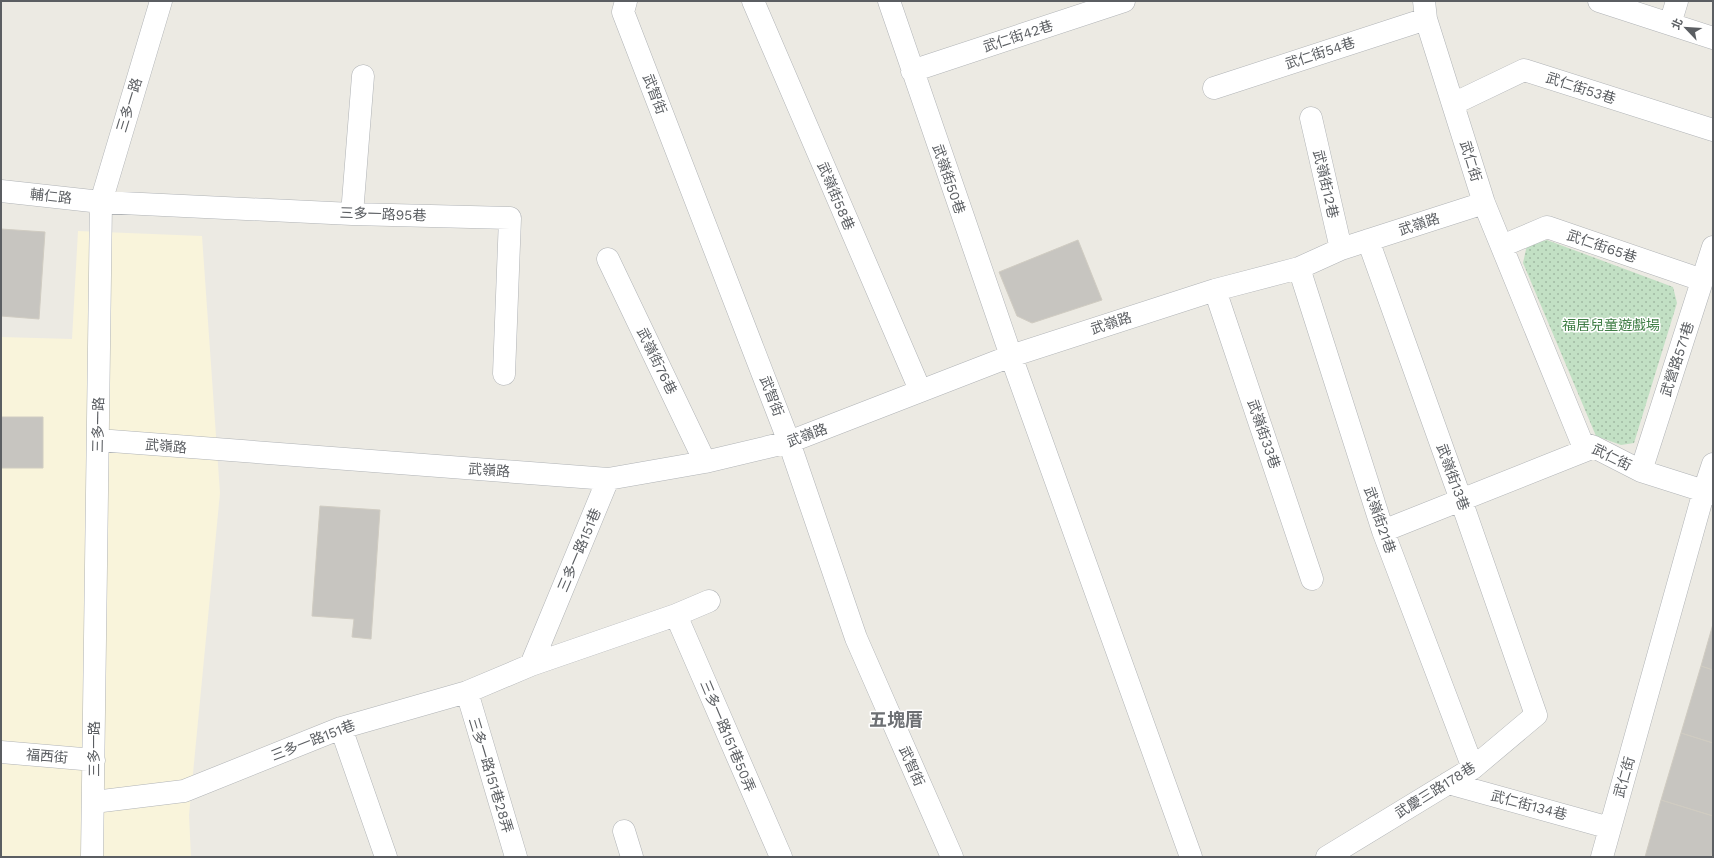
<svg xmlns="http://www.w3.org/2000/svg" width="1714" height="858" font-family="'Work Sans','Noto Sans TC',sans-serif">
  <defs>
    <pattern id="green-dots" width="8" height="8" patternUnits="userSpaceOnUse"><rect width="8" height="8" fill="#c2e0c4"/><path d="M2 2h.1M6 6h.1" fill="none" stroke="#a1b9a3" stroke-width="1.8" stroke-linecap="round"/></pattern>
  </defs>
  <rect width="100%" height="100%" fill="#eceae3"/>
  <path fill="#f9f4db" d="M78,231L202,236L220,493L189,815L191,857H1V337L72,339Z"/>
  <path fill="url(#green-dots)" d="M1547,240L1673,287L1677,303L1634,443L1621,445L1596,436L1523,263L1527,245Z"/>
  <path fill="#c7c5c0" stroke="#d0ccc2" d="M1,229L45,232L39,319L1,316Z
    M1078,240L1102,300L1032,323L1017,316L999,272Z
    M1,417H43V468H1Z
    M320,506L380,510L371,639L352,637L354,619L312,616Z
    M1713,624V670L1701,666Z
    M1701,666L1713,670V743L1681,733Z
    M1681,733L1713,743V816L1661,800Z
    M1661,800L1713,816V850L1711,857H1645Z"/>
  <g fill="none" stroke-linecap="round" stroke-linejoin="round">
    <g stroke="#b0b3b6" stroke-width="23">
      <path id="minor" d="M626,1L623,12L789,442L856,638L952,857
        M753,1L920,390
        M889,1L1011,356L1191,857
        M1424,1L1426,19L1484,203L1582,443L1594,447L1641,471L1704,491L1602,857
        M1599,1L1713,38
        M1670,24L1677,1
        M912,71L1124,1
        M1214,88L1426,19
        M1453,104L1524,70L1713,130
        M1311,118L1341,249
        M1,191L101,202L352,214L510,218L504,374
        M352,214L363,76
        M1502,246L1547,227L1702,280
        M608,259L705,462
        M1299,268L1383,531L1473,768
        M1215,290L1312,579
        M98,440L608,479L705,462L789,442L1011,356L1215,290L1299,268L1341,249L1484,203
        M1713,464L1704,491L1713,494
        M1641,471L1713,247
        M1383,531L1594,447
        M676,615L781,857
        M531,665L608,479
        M467,692L516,857
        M341,728L386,857
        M1,752L94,760
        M1448,783L1610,828
        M94,802L184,791L341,728L467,692L531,665L676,615L709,601
        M624,831L632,857
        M92,857L101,202L161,1
        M1327,857L1473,768L1536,715L1461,500L1368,240"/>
    </g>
    <use href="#minor" stroke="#fff" stroke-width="22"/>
  </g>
  <g text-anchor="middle" stroke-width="3" stroke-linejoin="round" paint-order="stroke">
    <g font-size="14" fill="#5b5e62" stroke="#fff">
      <text transform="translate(1018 36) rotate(-18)" y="5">武仁街42巷</text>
      <text transform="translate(1320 53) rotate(-18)" y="5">武仁街54巷</text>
      <text transform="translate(1581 88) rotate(18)" y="5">武仁街53巷</text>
      <text transform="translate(655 94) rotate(69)" y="5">武智街</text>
      <text transform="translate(129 105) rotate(-73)" y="5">三多一路</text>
      <text transform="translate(1471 161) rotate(73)" y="5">武仁街</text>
      <text transform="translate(949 179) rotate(71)" y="5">武嶺街50巷</text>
      <text transform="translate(1326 184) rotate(77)" y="5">武嶺街12巷</text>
      <text transform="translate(51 196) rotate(6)" y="5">輔仁路</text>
      <text transform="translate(836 196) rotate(67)" y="5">武嶺街58巷</text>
      <text transform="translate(383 214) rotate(2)" y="5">三多一路95巷</text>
      <text transform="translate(1419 224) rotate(-18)" y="5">武嶺路</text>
      <text transform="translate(1602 246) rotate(19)" y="5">武仁街65巷</text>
      <text transform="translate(1111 323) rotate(-18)" y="5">武嶺路</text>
      <text transform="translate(1677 359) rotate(-72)" y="5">武營路571巷</text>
      <text transform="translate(657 361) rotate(64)" y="5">武嶺街76巷</text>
      <text transform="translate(772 396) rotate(69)" y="5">武智街</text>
      <text transform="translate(98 425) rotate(-89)" y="5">三多一路</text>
      <text transform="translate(1264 434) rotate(71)" y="5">武嶺街33巷</text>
      <text transform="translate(807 435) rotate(-20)" y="5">武嶺路</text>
      <text transform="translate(166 446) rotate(5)" y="5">武嶺路</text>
      <text transform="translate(1612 457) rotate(26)" y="5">武仁街</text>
      <text transform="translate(489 470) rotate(4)" y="5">武嶺路</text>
      <text transform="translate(1453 477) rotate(70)" y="5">武嶺街13巷</text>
      <text transform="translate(1380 520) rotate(71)" y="5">武嶺街21巷</text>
      <text transform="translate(579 550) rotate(-67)" y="5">三多一路151巷</text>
      <text transform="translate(728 736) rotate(67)" y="5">三多一路151巷50弄</text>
      <text transform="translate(313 740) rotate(-21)" y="5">三多一路151巷</text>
      <text transform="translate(94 749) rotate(-90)" y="5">三多一路</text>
      <text transform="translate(47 756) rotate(5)" y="5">福西街</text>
      <text transform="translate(912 766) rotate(66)" y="5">武智街</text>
      <text transform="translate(491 775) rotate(73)" y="5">三多一路151巷28弄</text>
      <text transform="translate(1624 777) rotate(-74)" y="5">武仁街</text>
      <text transform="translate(1435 790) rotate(-32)" y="5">武慶三路178巷</text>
      <text transform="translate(1529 805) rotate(15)" y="5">武仁街134巷</text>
    </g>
    <g font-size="14" fill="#3f7d45" stroke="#fff">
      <text x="1611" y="330">福居兒童遊戲場</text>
    </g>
    <g font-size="18" font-weight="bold" fill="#6c6f73" stroke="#fff">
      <text x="896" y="726">五塊厝</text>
    </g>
  </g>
  <rect width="1714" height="858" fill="none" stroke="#5b5e62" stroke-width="4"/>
  <g transform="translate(1686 28) rotate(295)" stroke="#ffffff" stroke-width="3" paint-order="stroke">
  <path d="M0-3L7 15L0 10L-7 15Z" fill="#5b5e62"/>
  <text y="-6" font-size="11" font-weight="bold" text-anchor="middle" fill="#5b5e62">北</text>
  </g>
</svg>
